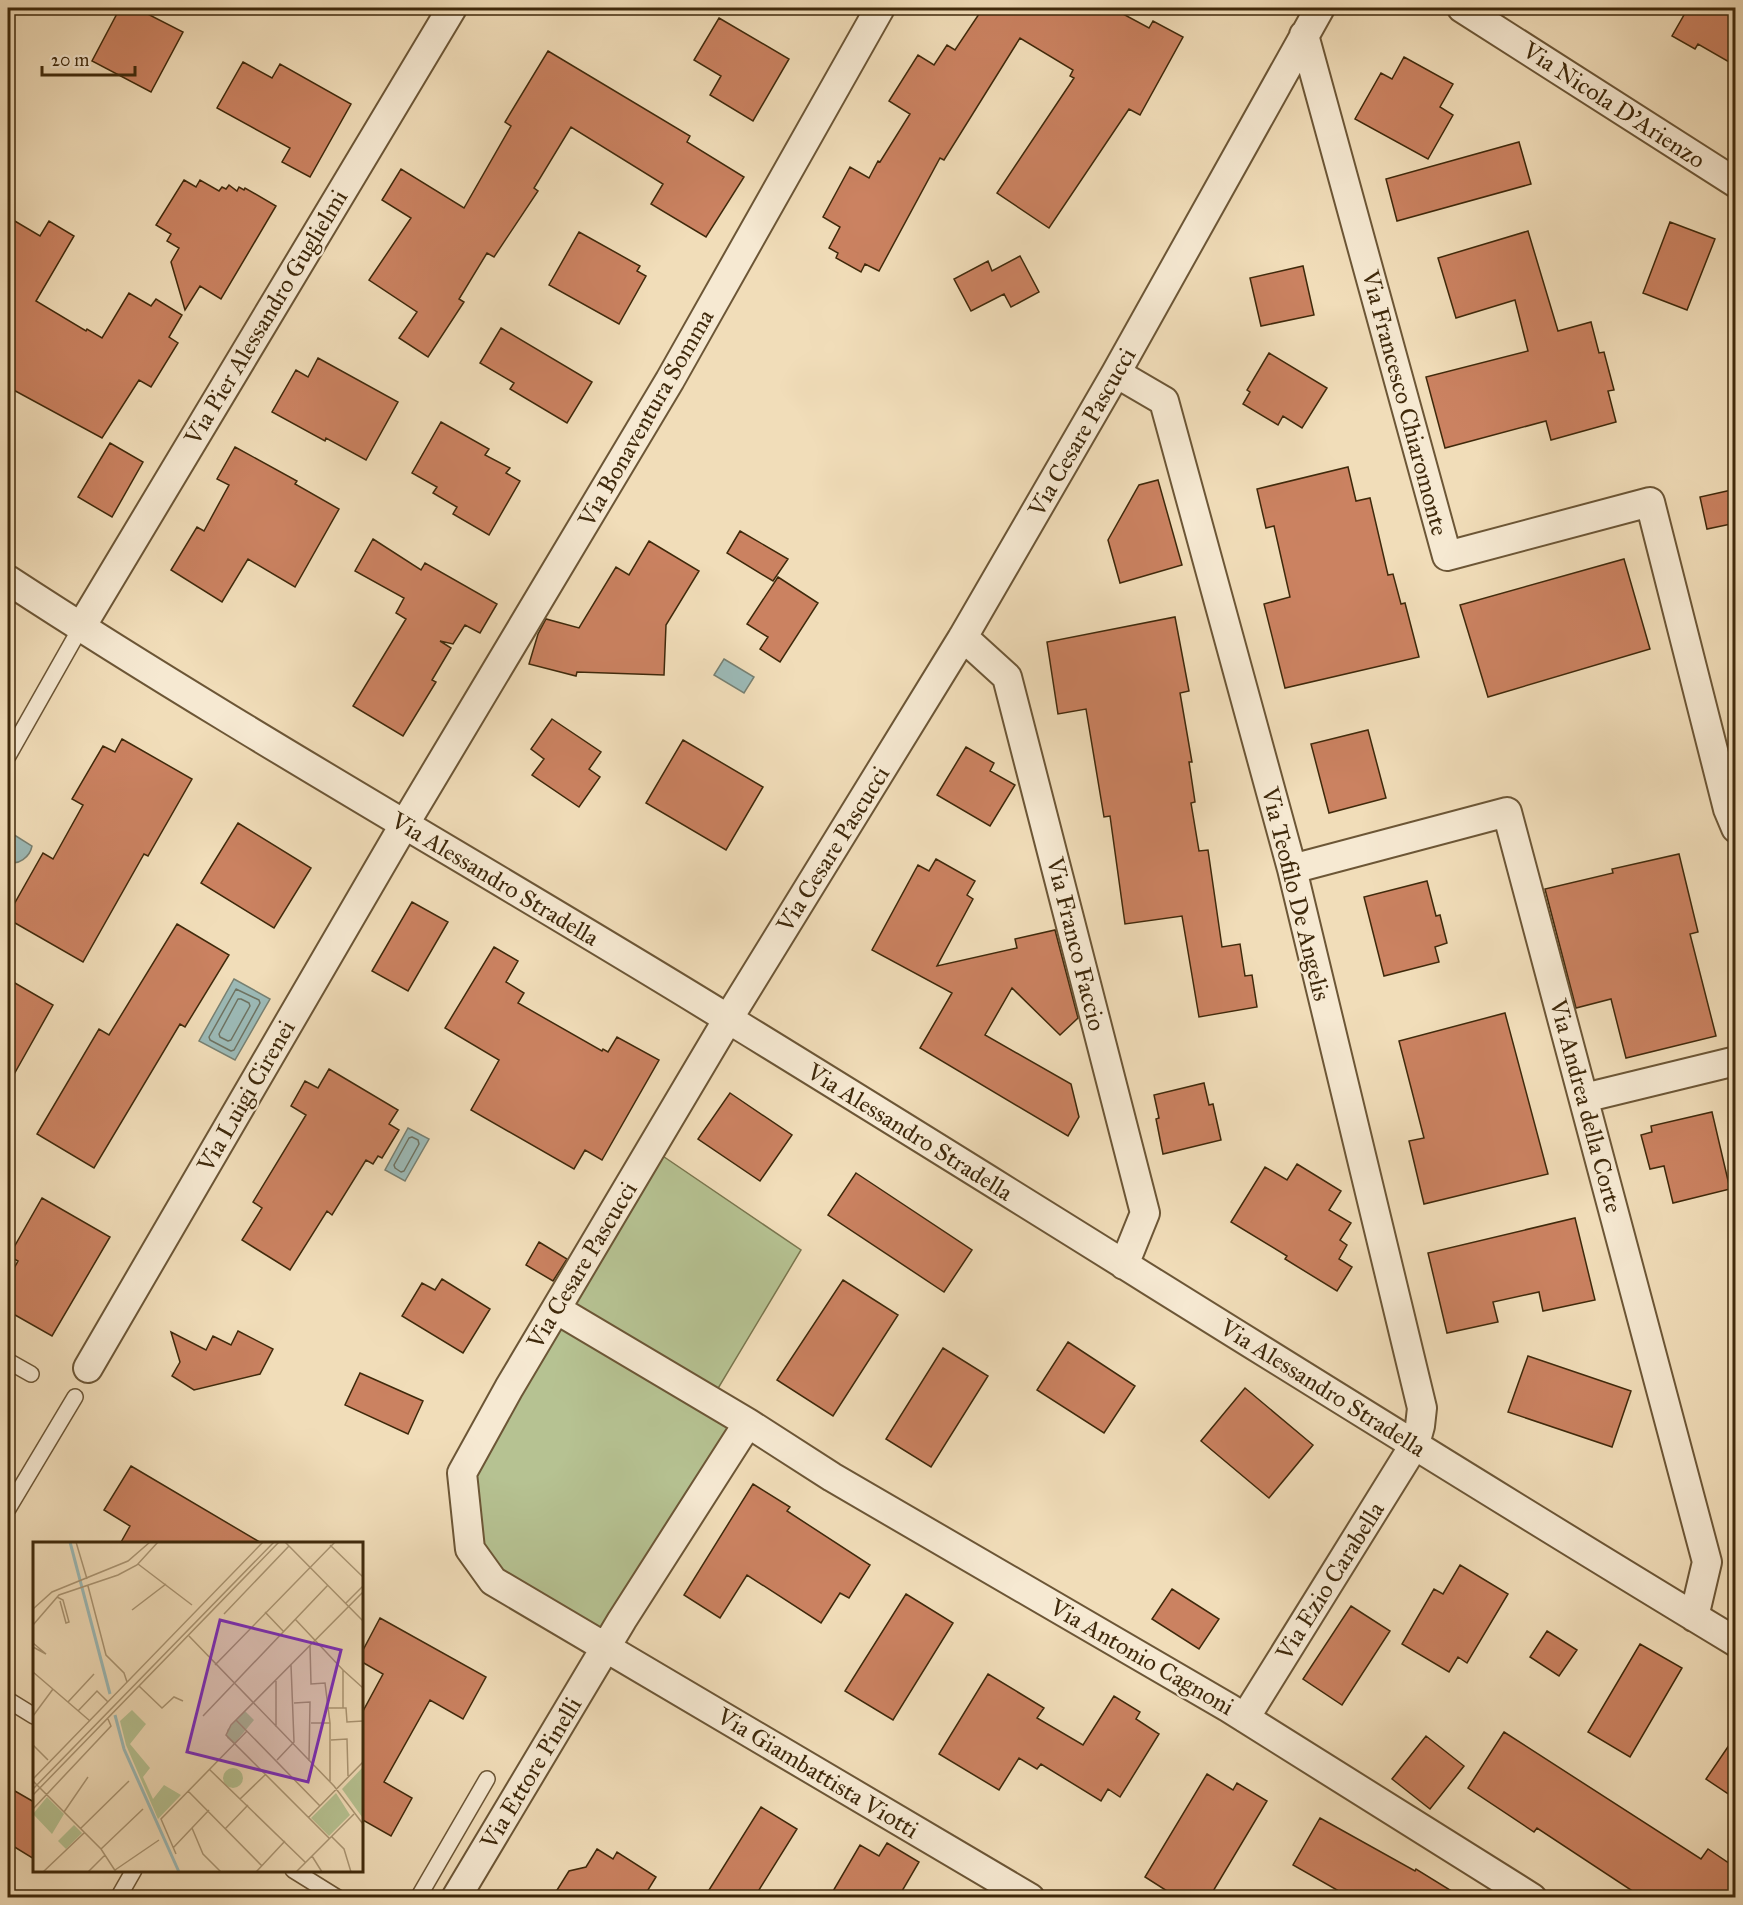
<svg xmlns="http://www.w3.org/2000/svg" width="1743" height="1905" font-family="'IM FELL Great Primer',serif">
  <rect width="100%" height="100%" fill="#f1ddb9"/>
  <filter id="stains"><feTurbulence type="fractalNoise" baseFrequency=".00333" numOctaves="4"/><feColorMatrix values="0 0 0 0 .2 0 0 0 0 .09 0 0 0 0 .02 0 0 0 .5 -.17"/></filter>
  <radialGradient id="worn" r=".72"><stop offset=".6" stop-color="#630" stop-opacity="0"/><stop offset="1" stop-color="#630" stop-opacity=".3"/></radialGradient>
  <path fill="#b6c292" stroke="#7a764e" stroke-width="1.5" d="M651,1148L801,1250L711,1400L748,1423L606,1648L493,1581L462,1473Z"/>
  <path fill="#9cbab7" stroke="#778072" stroke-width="1.5" d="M724,659L754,677L744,693L714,675Z
    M8,831L32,846C30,857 18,866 8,862Z
    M234,979L270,999L235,1060L199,1041Z
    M408,1128L429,1139L405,1181L385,1170Z"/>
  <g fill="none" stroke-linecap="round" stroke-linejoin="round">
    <path stroke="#6e7261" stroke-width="1.5" d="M236,989L259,1000L260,1003L234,1050L231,1051L210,1040L209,1037Z
      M238,999H241L249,1003L250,1006L231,1040L228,1041L220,1037L219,1034Z
      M412,1137L418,1140L419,1144L404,1171L401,1172L395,1168L394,1165L409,1138Z"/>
  </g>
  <path fill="#cb8261" stroke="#3f290b" stroke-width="1.5" d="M120,8H136L183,32L151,92L92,61Z
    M983,8H1112L1149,28L1153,21L1183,37L1140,115L1129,109L1049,228L997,193L1074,78L1070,76L1073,70L1020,38L944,160L940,158L879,271L865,264L861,272L836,258L838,253L829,248L840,227L823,217L850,167L869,178L878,161L880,162L910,114L889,101L918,55L934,65L947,45L955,50Z
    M1688,8H1736V66L1698,44L1695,49L1672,36Z
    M719,18L789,59L753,121L710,95L721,76L694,60Z
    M548,51L690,136L687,142L744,177L706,237L651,204L663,184L571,127L534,188L538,191L494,257L487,253L459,299L464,302L428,357L399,338L417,312L369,280L411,218L382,200L401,169L464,208L511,126L505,122Z
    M1404,57L1453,84L1440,107L1453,115L1428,159L1355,119L1381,73L1392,79Z
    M243,62L272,78L280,64L351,104L310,177L282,162L290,148L217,108Z
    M1519,142L1531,184L1397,221L1386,179Z
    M184,180L196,187L200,180L219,191L222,187L226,189L229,185L237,191L239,187L244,190L245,188L276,206L221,299L200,286L185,310L171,262L179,248L167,241L171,234L156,225Z
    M8,217L40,236L49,221L74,236L36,301L86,331L87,329L102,338L129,293L151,306L156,299L182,315L169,337L178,343L151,387L139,380L102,438L8,387Z
    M1670,222L1715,239L1687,310L1643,293Z
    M1528,231L1558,331L1591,322L1599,353L1604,352L1614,390L1608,391L1616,422L1551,440L1546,421L1445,448L1426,377L1528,351L1515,300L1456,318L1438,258Z
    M579,232L640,266L637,271L646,276L619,324L549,285Z
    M1020,256L1039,292L1011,307L1004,294L971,311L954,279L988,261L992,271Z
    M1303,266L1314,315L1261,326L1250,278Z
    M501,328L592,382L567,423L510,389L514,383L480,363Z
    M1269,353L1327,388L1302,428L1283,416L1278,425L1243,404L1250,392L1247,390Z
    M318,358L398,402L366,460L326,438L325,441L272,412L296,370L308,377Z
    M441,422L489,449L485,455L510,468L506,473L520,481L489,535L453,514L457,507L433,493L437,487L412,473Z
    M110,443L143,462L112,517L78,497Z
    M235,447L297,481L295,484L339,509L295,587L248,559L222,602L171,570L197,527L204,531L229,485L217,479Z
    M1348,467L1356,501L1370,498L1388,575L1393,574L1401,604L1405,603L1419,657L1285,688L1264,604L1290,597L1274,526L1266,528L1257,489Z
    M1158,480L1182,565L1120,583L1108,540L1139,485Z
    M1736,489V523L1707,529L1700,497Z
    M740,531L788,559L773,581L727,553Z
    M373,539L421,570L425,563L497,604L480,633L465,625L453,644L440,641L451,648L432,680L436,682L403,736L353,706L406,619L396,613L404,598L355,571Z
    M649,541L699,571L666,625L664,675L577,672L576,676L529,664L538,634L546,619L579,628L616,567L629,575Z
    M1624,559L1650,649L1488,697L1460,605Z
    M778,577L818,603L780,662L760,649L768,637L747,624Z
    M1175,617L1189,691L1180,693L1192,762H1189L1195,802L1191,803L1199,851L1208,850L1222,947L1240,944L1245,976L1252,975L1257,1007L1199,1017L1182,916L1125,924L1110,816L1104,817L1086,709L1058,714L1047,642Z
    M552,719L601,752L589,769L600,777L579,807L532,775L544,759L531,749Z
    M1368,730L1386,798L1329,813L1311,744Z
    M122,739L192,779L148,856L144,854L83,962L8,919V915L43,853L53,859L83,805L72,799L103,746L115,752Z
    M683,740L763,787L726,850L646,803Z
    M966,747L994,763L990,771L1015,785L990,826L937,795Z
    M238,823L311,868L274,928L201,883Z
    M1679,854L1698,932L1690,934L1716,1036L1626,1058L1611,999L1576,1008L1545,889L1613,873L1612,869Z
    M936,859L975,881L967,895L973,899L937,966L1017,948L1015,939L1055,930L1078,1018L1060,1035L1012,988L985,1035L1071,1084L1079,1117L1068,1136L920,1048L952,993L872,950L918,865L929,871Z
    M1427,881L1436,916L1440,915L1447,943L1435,947L1439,962L1384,976L1364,897Z
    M412,902L448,922L408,991L372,971Z
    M177,924L229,955L185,1027L180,1024L94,1168L37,1134L99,1029L109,1035Z
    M494,947L518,961L506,982L524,993L518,1003L602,1051L603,1049L608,1052L617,1037L659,1060L602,1160L585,1150L574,1169L471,1110L499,1060L445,1028Z
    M8,979L53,1005L8,1085Z
    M1505,1013L1548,1174L1424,1204L1409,1141L1424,1138L1399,1041Z
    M329,1069L398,1110L389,1124L399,1130L382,1158L378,1156L373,1164L366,1160L332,1215L327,1211L290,1270L242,1240L262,1208L253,1202L306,1115L291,1106L305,1081L318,1088Z
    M1204,1083L1209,1105L1213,1104L1221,1140L1163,1154L1156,1119L1159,1118L1154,1095Z
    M730,1093L792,1135L760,1181L698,1139Z
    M1712,1112L1730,1189L1673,1203L1664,1166L1650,1169L1641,1135L1652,1132L1651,1126Z
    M1297,1164L1341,1191L1329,1210L1351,1223L1340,1240L1347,1245L1339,1259L1352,1267L1337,1291L1285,1259L1287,1256L1231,1222L1265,1167L1287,1180Z
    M856,1173L972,1250L944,1292L828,1215Z
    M42,1198L110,1237L52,1336L8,1311V1279L18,1261L9,1256Z
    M1575,1218L1595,1300L1543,1311L1539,1292L1493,1302L1498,1322L1447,1333L1428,1253Z
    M539,1242L567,1259L553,1281L526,1265Z
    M442,1279L490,1309L463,1353L402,1316L422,1283L435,1290Z
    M843,1280L898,1315L833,1416L777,1380Z
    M238,1331L273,1349L260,1374L194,1390L172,1376L180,1362L171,1332L206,1350L213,1336L231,1345Z
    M1068,1342L1135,1386L1104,1433L1037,1390Z
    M943,1348L988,1376L931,1467L886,1439Z
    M1528,1356L1631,1391L1612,1447L1508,1412Z
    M360,1373L423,1401L408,1434L345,1405Z
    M1245,1388L1313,1445L1269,1498L1201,1441Z
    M131,1466L263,1544H120L130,1526L104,1510Z
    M753,1484L790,1507L787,1511L870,1565L849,1598L840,1593L821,1623L747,1575L720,1618L684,1595Z
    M1460,1565L1508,1594L1467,1663L1458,1657L1449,1672L1402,1644L1434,1589L1443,1594Z
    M1172,1589L1219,1619L1199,1649L1152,1619Z
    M906,1594L953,1623L893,1720L845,1691Z
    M1351,1606L1390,1631L1342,1705L1303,1679Z
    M380,1618L486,1677L463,1719L430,1700L384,1782L412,1798L391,1836L363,1820L362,1822V1713L383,1674L362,1662V1652Z
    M1547,1631L1577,1650L1559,1676L1530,1657Z
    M1640,1644L1682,1668L1630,1757L1588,1732Z
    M988,1674L1044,1708L1037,1718L1083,1745L1114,1696L1140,1712L1136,1719L1159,1734L1120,1797L1108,1789L1101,1801L1041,1764L1037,1769L1019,1758L999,1790L939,1754Z
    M1504,1732L1701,1859L1708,1849L1736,1868V1898H1643L1537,1828L1534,1832L1468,1788Z
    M1736,1735V1799L1706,1779Z
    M1426,1736L1464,1766L1430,1809L1392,1779Z
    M1207,1774L1233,1790L1237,1783L1267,1801L1209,1898H1178L1145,1877Z
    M8,1787L34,1802V1859L8,1843Z
    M761,1807L797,1829L754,1898H704Z
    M1320,1818L1415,1871L1416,1869L1463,1898H1351L1293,1865Z
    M887,1843L919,1862L898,1898H829L860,1845L879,1856Z
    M597,1849L613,1859L617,1852L656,1877L643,1898H552L569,1871L586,1867Z"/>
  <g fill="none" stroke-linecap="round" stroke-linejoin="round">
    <g stroke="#6c5636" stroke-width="18">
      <path id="service" d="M8,756L81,627
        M8,1361L31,1374
        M8,1509L75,1397
        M8,1700L34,1716
        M293,1870L338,1898
        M118,1898L134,1870
        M418,1898L487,1779"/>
    </g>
    <g stroke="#6c5636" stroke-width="32">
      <path id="minor" d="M1462,8L1736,183
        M1304,35L1447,556L1650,502L1728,809L1736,828
        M1116,373L1164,401L1292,869L1422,1408L1420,1426L1415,1444L1245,1718
        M8,580C244,734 490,872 730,1020C1066,1226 1398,1438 1736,1642
        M81,627L452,8
        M963,637L1007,677L1145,1213L1124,1265
        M1292,869L1507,812L1707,1562L1694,1617
        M1584,1098L1736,1061
        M556,1309L748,1423L832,1477L1229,1708L1532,1898
        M88,1368L404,825L670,380L880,8
        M456,1898L622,1620L748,1423
        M1030,1898L493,1581L470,1549L462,1473L509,1388L728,1019L963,637L1116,373L1320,8"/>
    </g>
    <use href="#service" stroke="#f6e9d2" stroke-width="15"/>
    <use href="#minor" stroke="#f6e9d2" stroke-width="28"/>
  </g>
  <g text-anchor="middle" stroke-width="4.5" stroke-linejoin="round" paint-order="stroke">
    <g font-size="24" fill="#3f290b" stroke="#f6e9d2">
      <text transform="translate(1614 105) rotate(33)" y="8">Via Nicola D'Arienzo</text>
      <text transform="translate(266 317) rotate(-59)" y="8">Via Pier Alessandro Guglielmi</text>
      <text transform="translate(1405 403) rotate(75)" y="8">Via Francesco Chiaromonte</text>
      <text transform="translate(646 418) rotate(-60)" y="8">Via Bonaventura Somma</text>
      <text transform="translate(1082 432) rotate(-60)" y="8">Via Cesare Pascucci</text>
      <text transform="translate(833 849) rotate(-58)" y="8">Via Cesare Pascucci</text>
      <text transform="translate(495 879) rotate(31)" y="8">Via Alessandro Stradella</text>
      <text transform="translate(1296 894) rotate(76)" y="8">Via Teofilo De Angelis</text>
      <text transform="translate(1076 944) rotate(76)" y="8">Via Franco Faccio</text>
      <text transform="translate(246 1096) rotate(-60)" y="8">Via Luigi Cirenei</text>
      <text transform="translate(1586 1106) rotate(75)" y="8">Via Andrea della Corte</text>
      <text transform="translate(910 1132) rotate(32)" y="8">Via Alessandro Stradella</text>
      <text transform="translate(582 1265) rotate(-59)" y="8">Via Cesare Pascucci</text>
      <text transform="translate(1323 1388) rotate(32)" y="8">Via Alessandro Stradella</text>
      <text transform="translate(1330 1581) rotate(-58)" y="8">Via Ezio Carabella</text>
      <text transform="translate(1142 1657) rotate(30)" y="8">Via Antonio Cagnoni</text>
      <text transform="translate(531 1773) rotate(-59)" y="8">Via Ettore Pinelli</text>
      <text transform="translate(818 1773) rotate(31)" y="8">Via Giambattista Viotti</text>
    </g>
  </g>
  <g transform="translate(33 1542)">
    <rect width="330" height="330" fill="#f1ddb9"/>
    <path d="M99,168L113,182L97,202L117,226L110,235L120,257L131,243L148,253L125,277L93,203L87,179ZM212,169L221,178L201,202L194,196V188ZM330,225V274L329,275L309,247ZM190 236a10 10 0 1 1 20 0a10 10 0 1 1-20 0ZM303,251L317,273L296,294L278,276ZM14,255L31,272L19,292L0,272ZM41,283L49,291L33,307L25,299Z" fill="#b6c292"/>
    <path fill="none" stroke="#9cbab7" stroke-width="3" d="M37,0L77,152M82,173L91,207L146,330"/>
    <path fill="none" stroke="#aa9573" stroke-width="1.5" d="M43,0L54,37M252,0L330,79M297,3L330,35M105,22L159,63M55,44L73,113L91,131L94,140M24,55L30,58L36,80L33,81L27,59M313,61L330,44M0,67L19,50L95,19L117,0M99,68L133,42M232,70L251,90M191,72L256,4M262,77L310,128V166M0,83L26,53L85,33L104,23L125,0M156,94L301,244L330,282M0,101L13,112L0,105M277,104L278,142L292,141L297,181V240M182,123L302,0M310,128L330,146M0,130L57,179M243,139V185M106,144L129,166L141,155L150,159M35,160L61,132M261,161L277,160L276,219M294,166H313L314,180L330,179M45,169L64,149L75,160M0,174L20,147M170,174L295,43M203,178L287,264M278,181H297M298,198L314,197L315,234M0,203L15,218M244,218L261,200L258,123M176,227L272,320M0,237L230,0M0,239L68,307L83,330M0,247L241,0M155,249L229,324M0,253L246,0M207,257L232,233M0,267L78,184L75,177M31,270L55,235M275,276L330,220M159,286L170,312L188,330M47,287L96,239M192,287L215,263M298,294L311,307L318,330M296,296L193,193L198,183L330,50M140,306L176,268M68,307L110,267M143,312L128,277L214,189M279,314L289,330M82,328L126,298M10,330L51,291M55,330L72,313M223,330L252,299M263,330L321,272"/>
    <path fill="#7b2cbf" fill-opacity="0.15" stroke="#7b2cbf" stroke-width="3" d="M187,78L308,108L275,240L154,210Z"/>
    <rect width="330" height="330" fill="none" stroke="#3f290b" stroke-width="3"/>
  </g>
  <rect width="1743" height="1905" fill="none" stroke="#f1ddb9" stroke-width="30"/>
  <rect x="9" y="9" width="1725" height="1887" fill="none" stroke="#3f290b" stroke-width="3"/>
  <rect x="15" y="15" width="1713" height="1875" fill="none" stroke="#3f290b" stroke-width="1.5"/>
  <path d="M42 66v9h93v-9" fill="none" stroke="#3f290b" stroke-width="3"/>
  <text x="51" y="66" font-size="18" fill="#3f290b" stroke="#f6e9d2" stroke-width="4.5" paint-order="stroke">20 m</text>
  <rect width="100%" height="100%" filter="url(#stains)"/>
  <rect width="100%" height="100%" fill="url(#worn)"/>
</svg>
